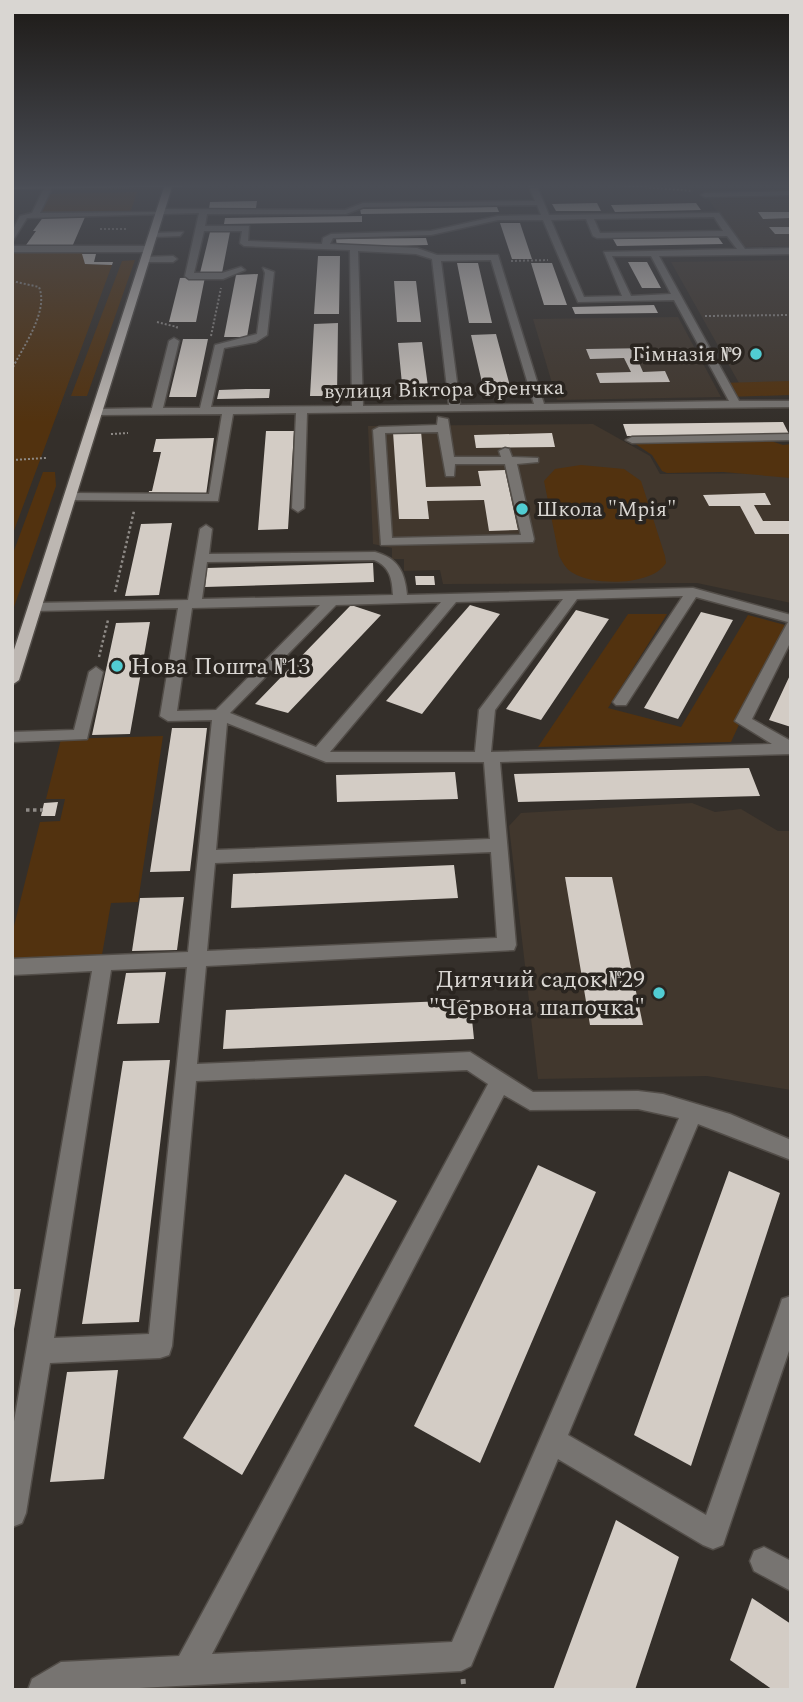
<svg xmlns="http://www.w3.org/2000/svg" width="803" height="1702" font-family="Spectral,serif">
  <rect width="100%" height="100%" fill="#342f2a"/>
  <path fill="#41372d" d="M791,195V246L744,247L706,196Z
    M791,260V391L744,392L671,262Z
    M678,317L721,397L557,400L533,319Z
    M593,424L650,456L660,474L791,473V603L697,583L443,584L440,570L404,571V559H392V548L373,544L368,426Z
    M692,803L715,812L741,809L778,831H791V1090L707,1076L538,1079L509,826L521,813Z"/>
  <path fill="#52320f" d="M137,192L130,213L47,214L40,212L49,194Z
    M12,252H82L85,264L112,265L12,536Z
    M135,260L87,396H71L122,261Z
    M791,381V395L726,397L721,383Z
    M768,440L783,445L791,444V478L723,472L667,473L662,471L652,455L634,443Z
    M581,465L624,469L641,481L665,556L666,563C652,586 594,586 573,573C566,569 563,563 559,556L544,481L555,469Z
    M43,472H55L56,486L12,613V556Z
    M628,614H667L608,708L681,727L748,615L785,625L731,742L538,747Z
    M163,736L138,902L111,903L102,955L12,958V934L40,822L60,821L65,799H46L61,739Z"/>
  <path fill="#d3ccc5" d="M257,201L256,208L209,209L210,202Z
    M597,203L601,211H556L552,204Z
    M696,203L701,210L615,212L611,205Z
    M497,207L499,212L361,214L360,209Z
    M758,212H791V218L763,219Z
    M44,216L85,217L72,247H28L29,245H26L36,231H33Z
    M362,216V222L224,224L225,218Z
    M500,223H520L532,259H512Z
    M769,227H791V234H775Z
    M210,232H230L222,273H200Z
    M718,237L723,244L617,246L613,239Z
    M426,238L428,245L337,247L336,239Z
    M82,254H96L94,262H113L112,265L85,264Z
    M318,256H340L339,314H314Z
    M628,262H647L661,288H642Z
    M457,263H478L492,323H469Z
    M531,263H552L567,305H544Z
    M258,274L247,337H224L236,275Z
    M205,277L196,322H169L180,278Z
    M394,281H416L421,322H397Z
    M654,305L658,313L575,314L572,307Z
    M338,323L337,396H310L314,324Z
    M496,334L511,390L484,391L471,335Z
    M183,339H208L196,397H169Z
    M422,342L429,394H403L398,343Z
    M653,348L658,358H637L643,372L665,371L670,382L600,383L596,373L631,372L624,358L590,359L586,349Z
    M246,389H270L269,398L217,399L219,390Z
    M783,422L789,434L627,436L623,424Z
    M266,431H294L288,529L258,530Z
    M421,431L426,487L481,486L478,471L505,470L518,530L489,531L484,500L427,501L429,519H399L393,432Z
    M552,433L555,447L476,448L474,435Z
    M214,438L206,495L148,496L149,491H152L161,452H153L156,439Z
    M765,493L771,505H754L763,521H791V534H755L740,506H709L703,495Z
    M172,523L159,595L125,596L141,524Z
    M373,563L374,582L205,587L207,568Z
    M415,576H434L435,585H416Z
    M351,605L381,615L288,713L255,704Z
    M470,605L500,614L422,714L386,701Z
    M576,610L609,619L541,720L506,709Z
    M701,612L733,620L678,719L644,708Z
    M150,622L130,734L92,735L116,623Z
    M791,673V727L769,720Z
    M172,728H207L190,871L150,872Z
    M749,768L760,796L518,802L514,774Z
    M455,772L458,799L337,802L336,775Z
    M58,802L55,816H41L44,803Z
    M454,865L458,898L231,908L233,874Z
    M565,877H612L643,1025H590Z
    M184,897L177,950L132,951L140,898Z
    M166,972L159,1023L117,1024L126,973Z
    M470,1000L474,1039L223,1049L226,1010Z
    M170,1060L139,1322L82,1324L123,1061Z
    M538,1165L596,1192L480,1463L414,1426Z
    M729,1171L780,1193L691,1466L634,1435Z
    M345,1174L397,1201L242,1475L183,1438Z
    M12,1289H21L14,1329L12,1328Z
    M118,1370L104,1479L50,1482L67,1372Z
    M616,1520L679,1557L635,1690H553Z
    M752,1598L791,1624V1690H773L730,1660Z"/>
  <g fill="none" stroke-linecap="round" stroke-linejoin="round">
    <g stroke="#524d48" stroke-width="3">
      <path id="minor" d="M49,184L53,186L40,213L157,212L161,209L345,210L363,203L535,201L528,184H536L549,215L719,213L745,249L791,248V254L659,256L739,401H791V407L307,413L304,508L298,512L292,508L296,413L233,414L218,501L66,500L64,497L70,493L209,494L222,414L98,415L93,412L98,409L152,408L169,341L174,338L179,341L163,408H200L215,345L257,334L265,273L263,268L274,272L267,335L256,342L224,348L211,407L352,406L350,250L244,246L240,243L242,231H204L194,273H222L241,267L245,270L223,279H189L185,276L199,213L27,218L12,242V231L20,216L32,213L45,186ZM537,205L541,215L498,216L431,231L331,234L323,238L322,244L248,241L249,226H205L207,214H346L364,207ZM714,217L723,231L600,233L594,219ZM586,219L593,236L597,238L727,236L737,249L604,252L622,296L584,297L551,220ZM498,220H543L578,302L674,300L729,401L544,404L498,255H437L417,248L330,244L333,238L431,235ZM358,251L416,254L432,259L449,405L363,406ZM612,256H651L671,294L631,296ZM491,260L534,404L460,405L441,261Z
        M791,191V195L705,197L701,195L705,193Z
        M183,232L180,236L153,237L149,235L153,233Z
        M12,246H149L153,249L149,252H12Z
        M145,257L173,256L177,259L173,262H142Z
        M438,417L448,419L454,457H501L499,451L505,448L509,449L512,457L538,458V462L517,464L534,539L533,542L381,545L373,430L379,427L437,425ZM438,432L446,476H454L455,464H505L521,535L392,538L385,433Z
        M791,434V440L632,443L626,440L632,437Z
        M206,525L212,529L209,554L375,552C398,558 405,572 407,595L693,588L791,615V641L752,719L791,741V754L500,762L516,945L514,950L206,966L197,1064L470,1052L533,1092L638,1091L663,1094L730,1114L791,1140V1160L698,1124L568,1435L706,1515L779,1308L782,1299L791,1296V1345L723,1545L713,1549L703,1545L558,1459L471,1666L461,1671L102,1690H28L32,1679L61,1662L179,1656L488,1084L467,1070L196,1081L172,1346L169,1355L160,1358L50,1363L26,1513L22,1523L12,1527V1433L92,971L12,975V959L188,952L212,720L168,721L160,716L178,608L35,611L28,607L35,603L188,600L200,529ZM374,560C390,567 392,578 393,595L202,599L207,562ZM683,596L613,702L616,705H626L696,597L788,622L735,721L772,744L491,752L495,710L577,599ZM563,599L479,710L475,752H330L456,602ZM441,602L316,747L230,713L336,605ZM320,605L216,710L177,711L192,608ZM227,723L326,762H484L490,839L216,850ZM491,852L497,938L207,951L215,863ZM187,967L149,1334L54,1338L111,970ZM504,1095L530,1110L638,1109L679,1118L452,1642L212,1654Z
        M96,667L103,672L87,739L12,742V732L74,730L89,672Z
        M764,1547L791,1561V1591L754,1571L750,1561L754,1551Z"/>
    </g>
    <g stroke="#524d48" stroke-width="3">
      <path id="major" d="M216,184L172,187L19,680L12,685V656L164,187L12,189V185Z"/>
    </g>
    <path stroke="#8e8a86" stroke-width="2" stroke-dasharray="2 2" stroke-linecap="butt" d="M605,184L693,191
      M100,229H127
      M511,261L548,260
      M12,281L39,287C49,311 23,347 12,369
      M705,316L791,315
      M157,322L177,327L176,330
      M211,336L221,288
      M111,434L128,433
      M12,460L46,458"/>
    <path stroke="#8e8a86" stroke-width="2.5" stroke-dasharray="2.5 2.5" stroke-linecap="butt" d="M115,592L134,511
      M99,657L108,620"/>
    <path stroke="#8e8a86" stroke-width="3.5" stroke-dasharray="3.5 3.5" stroke-linecap="butt" d="M26,810H43"/>
    <path stroke="#8e8a86" stroke-width="5" stroke-dasharray="5 5" stroke-linecap="butt" d="M463,1679L464,1690"/>
    <use href="#minor" fill="#777471" fill-rule="evenodd"/>
    <use href="#major" fill="#bdb7b2" fill-rule="evenodd"/>
  </g>
  <linearGradient id="sky" x2="0" y2="1"><stop stop-color="#1d1a17"/><stop offset="0.44" stop-color="#4a4d55"/><stop offset="1" stop-color="#4a4d55" stop-opacity="0"/></linearGradient>
  <rect width="803" height="422" fill="url(#sky)"/>
  <g fill="#51ccd2" stroke="#2a2520" stroke-width="2.5">
    <circle cx="756" cy="354" r="7"/>
    <circle cx="522" cy="509" r="7"/>
    <circle cx="117" cy="666" r="7"/>
    <circle cx="659" cy="993" r="7"/>
  </g>
  <g text-anchor="middle" stroke-width="7" stroke-linejoin="round" paint-order="stroke">
    <g font-size="21" fill="#d9d6d2" stroke="#2a2520" text-anchor="end">
      <text x="742" y="361">Гімназія №9</text>
      <text x="536" y="516" text-anchor="start">Школа "Мрія"</text>
    </g>
    <g font-size="21" fill="#d9d6d2" stroke="#2a2520">
      <text transform="translate(444 389) rotate(-1)" y="7">вулиця Віктора Френчка</text>
    </g>
    <g font-size="24" fill="#d9d6d2" stroke="#2a2520" text-anchor="start">
      <text x="131" y="674">Нова Пошта №13</text>
      <text x="645" y="987" text-anchor="end">Дитячий садок №29<tspan x="645" dy="28">"Червона шапочка"</tspan></text>
    </g>
  </g>
  <rect width="803" height="1702" fill="none" stroke="#d9d6d2" stroke-width="28"/>
</svg>
